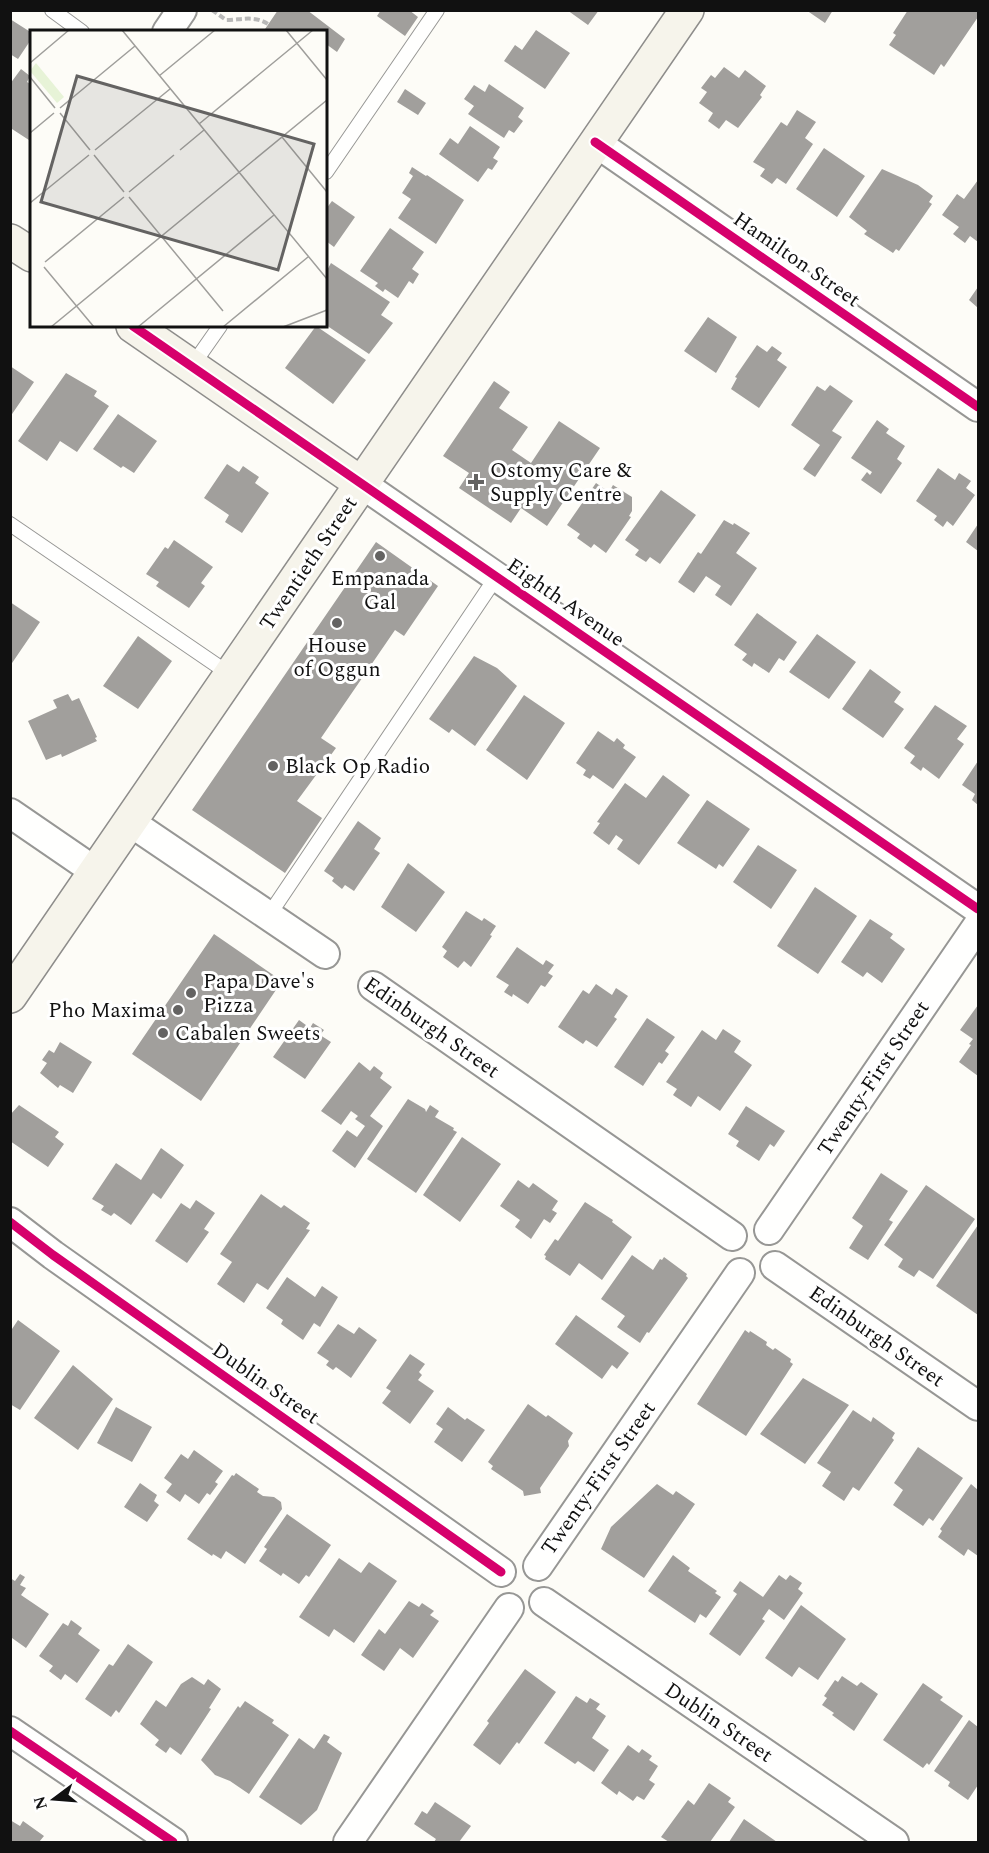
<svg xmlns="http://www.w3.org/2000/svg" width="989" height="1853" font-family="Spectral,serif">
  <rect width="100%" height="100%" fill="#fdfcf7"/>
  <path fill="#a19f9c" d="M278,10H307L345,39L337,52L326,44V32H263Z
    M381,10H409L418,17L405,36L377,16Z
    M567,10H599L588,25Z
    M806,10H833L825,23Z
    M908,10H978V17L944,67L941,64L934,75L889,45L896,35L893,33Z
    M10,19L32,33V38L18,59L10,54Z
    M536,30L570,53L545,89L504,61L515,45L522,50Z
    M724,67L739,78L745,70L766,86L760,95L762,97L738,128L726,120L719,129L708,121L713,113L699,103L707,92L701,88L711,75L715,78Z
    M21,69L30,76L27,82L32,85V142L12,129L10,131V84Z
    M489,84L524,108L518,117L523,121L514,133L509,130L504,138L468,114L474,106L464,99L474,85L485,92Z
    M405,89L426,103L418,115L397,102Z
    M797,110L816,122L805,138L813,144L786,184L777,178L772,184L760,176L765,169L753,162L781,122L787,126Z
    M470,126L500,147L493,158L498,161L492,170L488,168L478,182L439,154L450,138L458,144Z
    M824,148L865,176L837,217L796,189Z
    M412,167L426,176L427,175L464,200L436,244L398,218L411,199L402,193L413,176L409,173Z
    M882,169L918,185L933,196L929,202L932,204L899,251L896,249L893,253L864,234L867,231L849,217Z
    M978,180V242L970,236L965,243L953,234L959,227L942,215L957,194L964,199Z
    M332,201L355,217L334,247L326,241V209Z
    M390,228L424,252L412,269L419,274L413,284L409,281L398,298L385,289L383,292L375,286L378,283L360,271Z
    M331,263L390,302L381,315L393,323L369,354L326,325V272Z
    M978,287V308L969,300Z
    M708,317L737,337L716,373L684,351Z
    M316,326L366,360L333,404L285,368Z
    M757,345L767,352L772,346L782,353L777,360L787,367L759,408L731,389L737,378L735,377Z
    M10,366L34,382L10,417Z
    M66,373L97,391L94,396L109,406L77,452L60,441L47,461L18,441Z
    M494,381L510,392L499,408L528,427L512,450L531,463L559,421L600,448L547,526L521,508L511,523L459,488L469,473L443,456Z
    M830,385L853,401L832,431L842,437L815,477L803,469L820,445L791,425L817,386L825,391Z
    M118,414L157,441L134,473L123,466L121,468L93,449Z
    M877,420L889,429L886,433L905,446L897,459L902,463L881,494L861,480L867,472L870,475L872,472L851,458Z
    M227,464L239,472L243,466L259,477L255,483L269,493L242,533L225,522L229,515L204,498Z
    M938,468L955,480L959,473L971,481L966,488L975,495L953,526L947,521L943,527L934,520L937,516L916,501Z
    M596,483L609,492L613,485L632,497V511L629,516L631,517L606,553L594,544L591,548L577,538L580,534L567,525Z
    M661,490L696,515L660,564L650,557L646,562L635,555L639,550L625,540Z
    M724,520L733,525L734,523L750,533L736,553L757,568L731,606L715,595L721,586L706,576L694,593L678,582L698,552L701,554Z
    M978,524V551L966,542Z
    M174,540L213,567L201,583L205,586L189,608L156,586L159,582L146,574L165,547L168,549Z
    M376,542L438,586L404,636L395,630L321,738L336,748L297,801L322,818L285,873L192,810Z
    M10,602L40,622L10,666Z
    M757,613L797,642L784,661L779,658L769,673L754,663L752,667L742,660L747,654L734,645Z
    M817,634L856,662L829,699L789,672Z
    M138,636L172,661L138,709L103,686Z
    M474,656L497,668L517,686L475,746L452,729L449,733L429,719Z
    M870,669L901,692L894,702L904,709L883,738L842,709Z
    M68,694L72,701L79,698L97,737L95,738L97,741L62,757L61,754L46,760L28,721L57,708L53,700Z
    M524,695L565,723L527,780L486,750Z
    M935,705L967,726L957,739L964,744L939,779L923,767L921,771L910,763L915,756L904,748Z
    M598,731L614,742L617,738L625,745L623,748L636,757L613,789L593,775L590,779L583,775L586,770L576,763Z
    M978,761V805L972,800L975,794L962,785Z
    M663,775L690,795L639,865L617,849L623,840L616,835L609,845L593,833L600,823L597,822L625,783L646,798Z
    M707,800L750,829L723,867L719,864L716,869L677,843Z
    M358,821L381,838L374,849L380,853L354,891L345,885L342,889L332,881L334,878L324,871Z
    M758,845L797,870L771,909L733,882Z
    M408,863L445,892L416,932L381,907Z
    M815,887L857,916L818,974L777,946Z
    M466,911L482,921L484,918L496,926L490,935L492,936L471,967L464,961L458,968L443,957L447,951L442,947Z
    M870,919L893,934L890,938L905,949L882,983L867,972L863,977L841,962Z
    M214,934L282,981L201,1101L132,1054Z
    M517,947L543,965L546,960L554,965L548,973L553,976L545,987L541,985L528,1004L513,994L512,997L504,992L509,985L496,977Z
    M596,984L612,995L616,988L628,996L614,1017L617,1019L597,1047L586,1040L583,1044L558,1027L583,990L589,994Z
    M978,1005V1076L959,1062L971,1045L969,1044L973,1039L960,1030Z
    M647,1018L675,1037L665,1051L669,1054L662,1064L659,1062L643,1086L614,1067Z
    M299,1020L310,1028L313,1023L324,1030L320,1035L331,1042L305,1079L273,1057Z
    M723,1029L741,1041L734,1052L752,1065L720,1111L698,1096L691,1107L673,1095L677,1089L666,1082L702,1030L716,1040Z
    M60,1042L92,1062L73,1093L60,1085L58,1088L40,1073L47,1063L42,1060L49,1050L54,1053Z
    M359,1062L370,1071L374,1066L383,1073L380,1078L392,1087L370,1116L383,1126L355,1168L332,1151L347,1130L357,1137L365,1126L355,1119L358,1116L351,1111L341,1125L321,1111Z
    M408,1099L425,1109L426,1112L430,1105L439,1111L435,1117L454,1128L453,1130L457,1132L416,1193L367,1159Z
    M19,1105L59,1132L55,1137L64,1144L48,1167L10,1141V1115Z
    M746,1106L785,1131L774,1147L770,1144L759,1161L736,1146L739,1141L728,1134Z
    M462,1137L501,1164L460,1222L423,1195Z
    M161,1148L184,1165L161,1199L153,1193L131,1225L114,1213L111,1216L101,1210L104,1206L92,1199L116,1163L141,1180Z
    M881,1173L908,1191L889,1220L893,1222L868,1260L849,1248L863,1226L852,1218Z
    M518,1180L529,1188L533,1183L558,1201L552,1210L557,1213L550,1223L544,1219L531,1239L515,1227L520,1220L500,1206Z
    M926,1185L975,1219L933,1279L919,1270L914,1277L898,1267L903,1259L884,1245Z
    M261,1194L281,1208L284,1205L310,1223L306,1229L310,1230L268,1290L257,1283L244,1303L217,1284L232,1262L220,1254Z
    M196,1200L215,1213L204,1229L209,1232L187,1263L155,1241L181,1203L190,1209Z
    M585,1202L613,1220L612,1222L632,1237L602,1280L579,1263L570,1276L545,1259L546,1256L544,1255L555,1239L558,1241Z
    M978,1225V1315L936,1286Z
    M632,1255L653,1270L660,1259L662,1260L664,1257L687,1274L686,1276L688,1278L649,1333L647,1332L640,1343L617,1327L625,1316L601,1299Z
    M287,1277L315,1297L322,1286L338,1297L320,1327L314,1323L303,1340L281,1324L283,1320L266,1308Z
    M576,1315L629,1353L617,1369L612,1365L602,1379L555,1344Z
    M18,1320L60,1351L20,1410L10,1404V1332Z
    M338,1324L354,1334L359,1327L377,1340L351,1378L336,1367L333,1370L326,1365L329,1361L317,1353Z
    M745,1330L749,1333L750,1331L767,1342L766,1345L773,1350L775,1348L791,1359L790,1362L793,1364L746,1436L697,1404Z
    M410,1354L425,1364L419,1372L422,1375L418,1380L434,1391L410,1424L382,1403L391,1391L386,1388Z
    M73,1365L113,1399L78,1450L34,1418Z
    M803,1378L849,1405L805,1464L760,1434Z
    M528,1404L546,1417L548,1415L573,1433L568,1441L569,1446L540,1488L541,1493L524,1496L523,1491L491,1469L493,1466L488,1462Z
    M116,1407L152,1427L132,1462L97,1443Z
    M448,1407L465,1420L467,1418L485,1430L462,1462L434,1442L443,1429L436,1424Z
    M853,1410L871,1422L873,1417L895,1433L892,1438L894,1440L859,1491L853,1487L844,1501L822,1486L831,1472L817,1463Z
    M918,1447L963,1478L933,1521L929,1518L923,1526L893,1505L903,1490L894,1483Z
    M194,1450L223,1471L215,1482L218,1484L210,1495L207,1493L199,1504L185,1494L180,1502L166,1492L172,1484L164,1478L181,1454L188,1459Z
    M236,1473L259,1489L257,1492L263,1496L274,1497L281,1502L282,1509L245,1564L226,1551L221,1559L213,1554L212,1556L187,1539L232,1475L234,1476Z
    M140,1483L157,1495L154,1501L159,1505L147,1522L124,1507Z
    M657,1484L673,1495L676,1491L695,1504L644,1578L601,1549L611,1527Z
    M971,1484L978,1490V1556L968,1549L964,1556L938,1537L942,1531L940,1529Z
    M287,1514L331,1545L309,1577L306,1575L299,1584L283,1573L281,1576L259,1561L267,1549L264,1547Z
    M673,1555L690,1568L688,1571L717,1591L715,1593L721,1597L706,1618L700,1614L695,1623L648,1591Z
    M339,1558L361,1573L369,1562L397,1581L354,1643L334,1629L329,1637L299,1617Z
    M20,1574L25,1577L20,1585L26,1588L21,1595L49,1614L26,1648L12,1638L10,1641V1578L15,1581Z
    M779,1575L786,1580L790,1575L802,1583L798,1589L803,1593L784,1620L769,1609L762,1619L765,1621L740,1656L709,1634L737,1594L733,1591L740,1581L763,1597Z
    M409,1601L419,1607L422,1603L434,1611L430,1615L439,1621L413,1658L400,1648L384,1671L361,1655L379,1629L385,1634Z
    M801,1605L846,1639L818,1680L799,1667L792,1677L765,1658Z
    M71,1620L82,1628L78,1634L100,1650L77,1683L65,1674L61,1680L49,1671L53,1666L39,1656L63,1623L68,1626Z
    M128,1644L153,1662L119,1713L116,1710L111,1717L85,1699L109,1664L113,1666Z
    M525,1669L556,1692L519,1744L517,1742L500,1765L473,1745L489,1723L487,1721Z
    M842,1676L857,1686L861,1682L878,1694L854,1731L832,1715L834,1713L822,1705L827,1698L824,1696L835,1680L838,1682Z
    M192,1677L204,1685L208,1679L221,1689L209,1708L211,1709L181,1755L170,1747L166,1753L155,1745L159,1740L140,1724L156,1700L166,1707L181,1684Z
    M923,1683L943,1697L940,1700L963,1716L929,1765L927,1763L923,1768L883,1740Z
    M576,1696L587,1703L590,1698L600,1704L596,1709L606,1716L592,1738L609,1750L594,1772L578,1761L575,1764L544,1743Z
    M245,1701L274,1720L272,1723L289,1735L249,1794L230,1781L215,1775L201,1760L238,1706L240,1708Z
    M969,1720L978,1727V1785L968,1800L948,1786L950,1782L934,1771Z
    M324,1734L330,1737L327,1742L342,1753L317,1810L301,1825L259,1797L299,1738L314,1749Z
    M628,1745L639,1753L642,1749L652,1756L649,1760L658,1766L649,1780L655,1784L644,1800L637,1796L633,1801L619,1791L617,1795L601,1783Z
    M709,1783L731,1798L728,1802L735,1807L710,1842H669L661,1837L688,1800L694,1805Z
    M435,1802L471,1826L459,1842H434L436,1839L414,1824L422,1811L427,1814Z
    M744,1819L777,1842H729Z
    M10,1820L20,1826L23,1821L44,1836L39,1842H10Z"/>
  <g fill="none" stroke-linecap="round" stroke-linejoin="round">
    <g stroke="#979795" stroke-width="16">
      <path id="lane" d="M52,10L82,32
        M326,172L437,10
        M192,366L220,326
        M10,524L231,675
        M269,915L497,576"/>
    </g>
    <g stroke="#979795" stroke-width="32">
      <path id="street" d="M167,32L182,10
        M595,142L978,407
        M362,484L978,909
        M10,813L96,872
        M130,822L325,954
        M373,986L732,1236
        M10,1222L53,1255L501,1572
        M769,1230L978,925
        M775,1266L978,1406
        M538,1566L740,1273
        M544,1602L894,1842
        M10,1731L173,1842
        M348,1842L509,1608"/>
    </g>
    <g stroke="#8e8d8b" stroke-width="36">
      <path id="secondary" d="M10,241L32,255
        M133,326L362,484
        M10,996L687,10"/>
    </g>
    <path stroke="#b9b9b8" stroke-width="4" stroke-dasharray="6 3" stroke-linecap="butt" d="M212,10L226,20C241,20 254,15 268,24"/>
    <use href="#lane" stroke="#fffffe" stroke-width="14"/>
    <use href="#street" stroke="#fffffe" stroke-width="28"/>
    <use href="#secondary" stroke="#f6f4eb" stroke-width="33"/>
    <g stroke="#fff" stroke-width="13">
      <path id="cycleway" d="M595,142L978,407
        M133,326L978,909
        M10,1222L53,1255L501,1572
        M10,1731L173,1842"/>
    </g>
    <use href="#cycleway" stroke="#d6006c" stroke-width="9"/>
  </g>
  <g fill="#646362" stroke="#fff" stroke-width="2">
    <path d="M473 473h6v6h6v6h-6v6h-6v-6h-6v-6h6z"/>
    <circle cx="380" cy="556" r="6"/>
    <circle cx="337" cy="623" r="6"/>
    <circle cx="273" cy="766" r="6"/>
    <circle cx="191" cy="993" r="6"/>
    <circle cx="178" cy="1010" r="6"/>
    <circle cx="163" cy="1033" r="6"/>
  </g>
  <g text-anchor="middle" stroke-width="6" stroke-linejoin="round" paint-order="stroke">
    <g font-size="21" fill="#111" stroke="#fff">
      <text transform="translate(797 259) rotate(35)" y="7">Hamilton Street</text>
      <text transform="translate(308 563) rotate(-56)" y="7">Twentieth Street</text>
      <text transform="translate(566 602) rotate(35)" y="7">Eighth Avenue</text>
      <text transform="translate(432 1027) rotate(35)" y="7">Edinburgh Street</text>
      <text transform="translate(873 1078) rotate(-56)" y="7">Twenty-First Street</text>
      <text transform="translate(877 1336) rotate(35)" y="7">Edinburgh Street</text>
      <text transform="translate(266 1383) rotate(35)" y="7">Dublin Street</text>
      <text transform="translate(598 1478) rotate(-55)" y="7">Twenty-First Street</text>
      <text transform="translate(719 1722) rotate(34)" y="7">Dublin Street</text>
    </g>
    <g font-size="21" fill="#111" stroke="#fff" text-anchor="start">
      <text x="490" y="477">Ostomy Care &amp;<tspan x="490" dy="24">Supply Centre</tspan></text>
      <text x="380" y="585" text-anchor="middle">Empanada<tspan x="380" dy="24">Gal</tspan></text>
      <text x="337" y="652" text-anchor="middle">House<tspan x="337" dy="24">of Oggun</tspan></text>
      <text x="285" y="773">Black Op Radio</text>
      <text x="203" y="988">Papa Dave's<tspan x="203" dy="24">Pizza</tspan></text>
      <text x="166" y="1017" text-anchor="end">Pho Maxima</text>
      <text x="175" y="1040">Cabalen Sweets</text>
    </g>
  </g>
  <g transform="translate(30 30)">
    <rect width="297" height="297" fill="#fdfcf7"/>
    <path d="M6,33L34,67L27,73L0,41Z" fill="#e7f3d7"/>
    <path fill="none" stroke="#9f9e9b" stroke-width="1.5" d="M92,0L297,249M256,0L297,50M0,33L39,0M129,46L185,0M0,47L25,78M30,78L105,16M30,83L60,120M169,94L283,0M0,103L24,83M252,107L297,162M65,120L140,59M150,120L174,100M64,125L94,162M99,162L144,125M99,167L193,281M0,173L59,125M15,232L94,167M14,237L64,297M21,297L297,70M108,297L244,185M193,297L278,227M253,297L297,280"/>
    <path fill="#646362" fill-opacity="0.15" stroke="#646362" stroke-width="3" d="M47,46L284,114L248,240L11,172Z"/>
    <rect width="297" height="297" fill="none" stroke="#111" stroke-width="3"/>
  </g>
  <rect width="989" height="1853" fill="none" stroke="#111111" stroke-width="24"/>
  <g transform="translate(54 1799) rotate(254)" stroke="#ffffff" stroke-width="4.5" paint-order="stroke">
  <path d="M0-4.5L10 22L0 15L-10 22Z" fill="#111111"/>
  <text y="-9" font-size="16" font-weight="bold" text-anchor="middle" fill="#111111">N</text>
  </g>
</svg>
